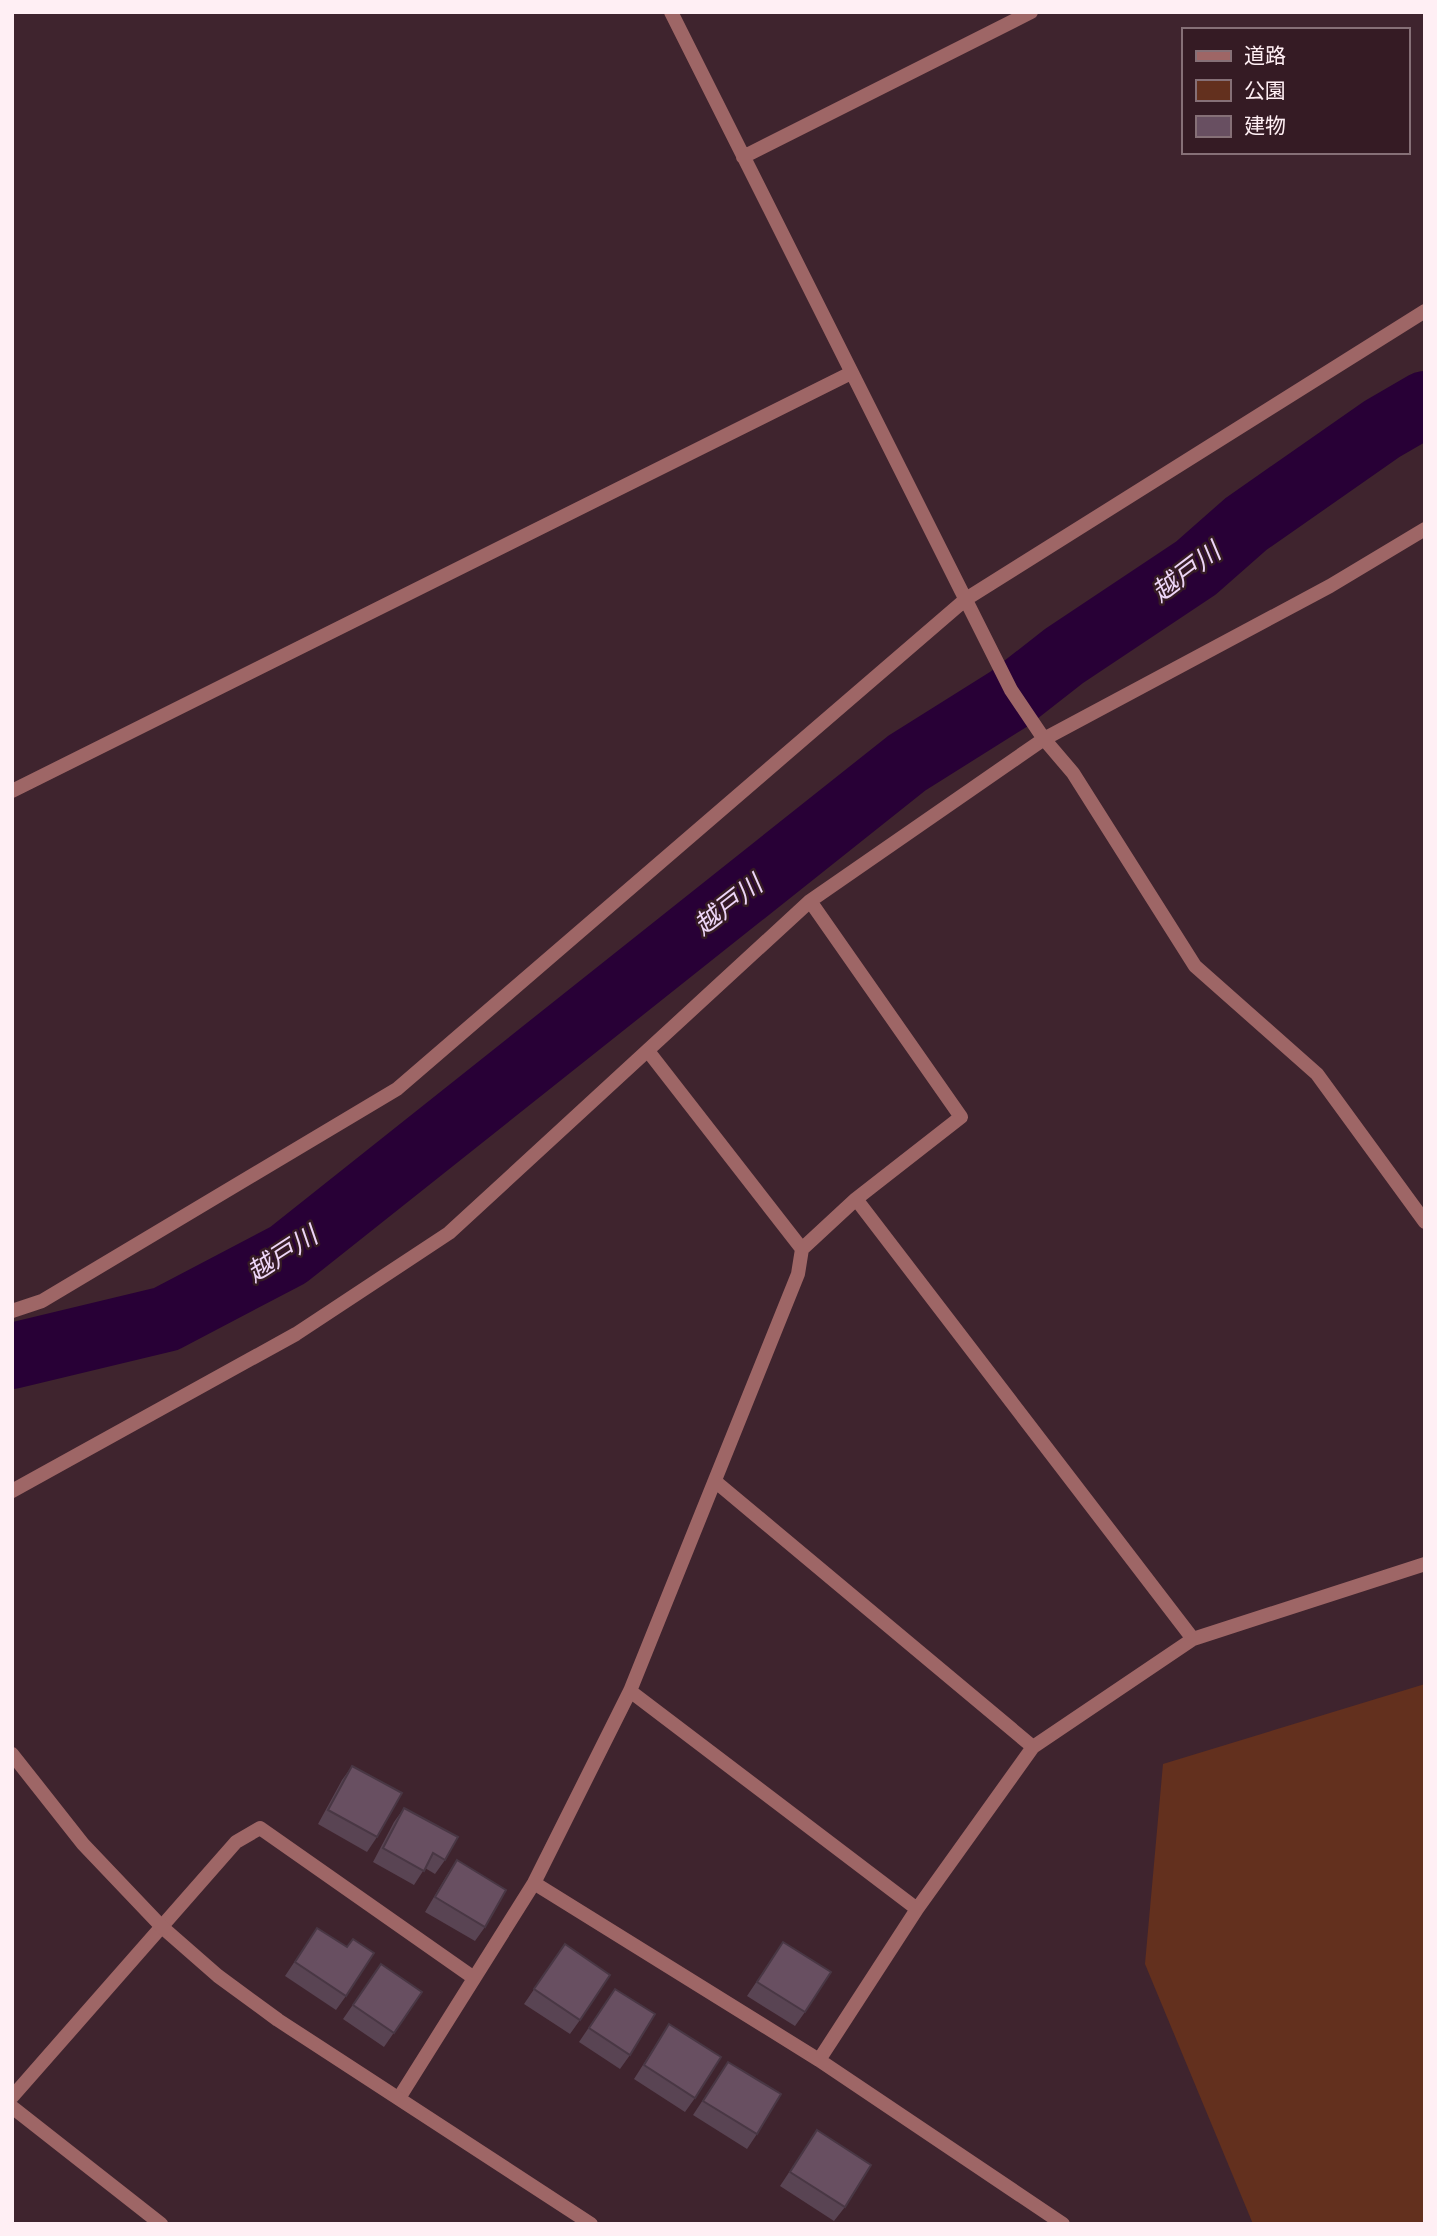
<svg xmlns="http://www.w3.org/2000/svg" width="1437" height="2236" font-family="'Open Sans','Noto Sans JP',sans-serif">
  <rect width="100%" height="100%" fill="#3f242e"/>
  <path fill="#63301e" d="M1425,1684V2224H1253L1145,1964L1163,1764Z"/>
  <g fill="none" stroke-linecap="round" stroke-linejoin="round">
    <path stroke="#280036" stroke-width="66" d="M12,1356L166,1319L288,1255L907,763L1009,699L1064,656L1196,568L1246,524L1382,429L1425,404"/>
    <path stroke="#9e6666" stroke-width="14" d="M671,12L1011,690L1044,739L1073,773L1195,966L1317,1074L1425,1222
      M743,157L1031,12
      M12,791L851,373
      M648,1051L802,1249L856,1199L961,1117L810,901
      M856,1199L1193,1639
      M12,1311L42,1301L397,1089L966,599L1425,311
      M716,1482L1033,1747
      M12,1491L296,1334L449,1233L810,901L1044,739L1330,586L1425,529
      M630,1691L917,1909
      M534,1883L819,2060L1063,2224
      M819,2060L917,1909L1033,1747L1193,1639L1425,1564
      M12,2097L236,1842L260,1828L474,1978
      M399,2098L534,1883L630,1691L798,1274L802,1249
      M12,2107L161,2224"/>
    <path stroke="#9e6666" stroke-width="14" d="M12,1754L83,1844L162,1927L218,1976L278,2020L591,2224"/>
  </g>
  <path fill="#594453" d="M352,1766L377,1837L367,1852L318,1824L342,1780Z
    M404,1808L445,1860L435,1874L425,1868L414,1885L373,1862L394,1822Z
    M457,1860L485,1927L475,1941L425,1912L447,1875Z
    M317,1928L347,1947L346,1996L336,2010L285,1976Z
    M783,1942L805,2012L795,2026L747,1996Z
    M565,1944L580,2020L570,2034L524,2004Z
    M381,1964L422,1992L384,2047L343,2019Z
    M615,1989L630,2055L620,2069L579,2042Z
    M669,2024L695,2098L685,2112L634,2079Z
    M728,2062L757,2134L747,2149L693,2115Z
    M817,2130L845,2207L834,2221L780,2186Z"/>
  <path fill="#684f61" stroke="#493744" stroke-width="2" d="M352,1766L402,1793L377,1837L328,1810Z
    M404,1808L458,1837L445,1860L433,1853L424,1871L383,1848Z
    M457,1860L506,1890L485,1927L435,1897Z
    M317,1928L347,1947L353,1939L374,1953L346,1996L295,1962Z
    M783,1942L831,1972L805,2012L757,1982Z
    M565,1944L610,1975L580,2020L534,1989Z
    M381,1964L422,1992L394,2033L353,2005Z
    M615,1989L655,2014L630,2055L589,2028Z
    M669,2024L721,2057L695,2098L644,2065Z
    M728,2062L781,2094L757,2134L703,2101Z
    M817,2130L871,2165L845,2207L790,2172Z"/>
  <g text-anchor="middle" stroke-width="5" stroke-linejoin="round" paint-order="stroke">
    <g font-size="26" font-style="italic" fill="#edd5f7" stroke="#351b24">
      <text transform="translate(1186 572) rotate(-37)" y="9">越戸川</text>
      <text transform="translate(728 905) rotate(-38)" y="9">越戸川</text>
      <text transform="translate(282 1254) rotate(-33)" y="9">越戸川</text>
    </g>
  </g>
  <rect width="1437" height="2236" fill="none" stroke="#ffeff4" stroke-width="28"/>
  <rect x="1182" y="28" width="228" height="126" fill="#351b24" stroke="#867077" stroke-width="2"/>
  <rect x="1196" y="51" width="35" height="10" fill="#9e6666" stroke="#867077" stroke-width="2"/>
  <text x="1244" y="63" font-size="21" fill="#ffeff4">道路</text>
  <rect x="1196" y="80" width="35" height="21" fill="#63301e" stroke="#867077" stroke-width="2"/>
  <text x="1244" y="98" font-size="21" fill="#ffeff4">公園</text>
  <rect x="1196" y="116" width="35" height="21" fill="#684f61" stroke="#867077" stroke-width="2"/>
  <text x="1244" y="133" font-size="21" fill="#ffeff4">建物</text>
</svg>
